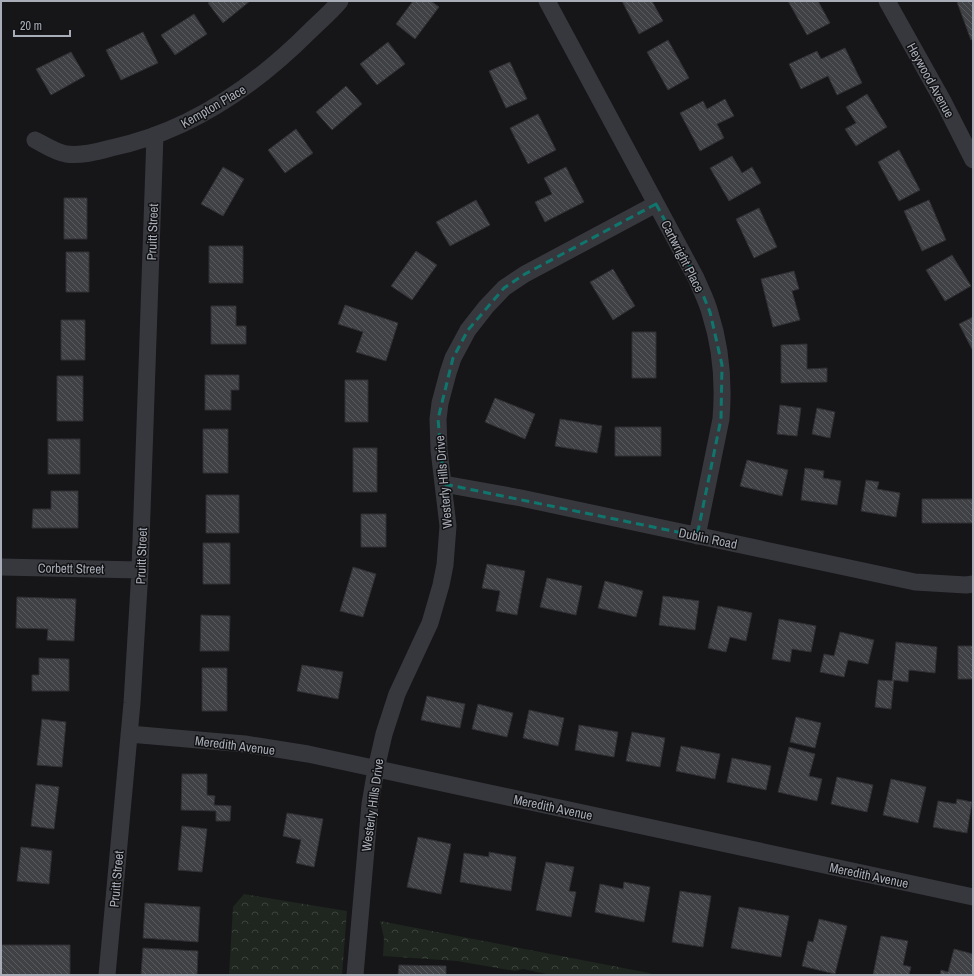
<svg xmlns="http://www.w3.org/2000/svg" width="974" height="976" font-family="'Archivo Narrow',sans-serif">
  <defs>
    <pattern id="forest-crowns" width="20" height="18" patternUnits="userSpaceOnUse"><rect width="20" height="18" fill="#1e261f"/><path d="M2 6a3 3 0 1 1 6 0M12 15a3 3 0 1 1 6 0" fill="none" stroke="#3c433d"/></pattern>
    <pattern id="building-back-hatch" width="6" height="6" patternUnits="userSpaceOnUse"><rect width="6" height="6" fill="#404145"/><path d="M-1 5l2 2M0 0l6 6M5-1l2 2" fill="none" stroke="#595a5e"/></pattern>
  </defs>
  <rect width="100%" height="100%" fill="#161618"/>
  <path fill="url(#forest-crowns)" d="M244,894L347,911L342,975H229L233,907Z
    M380,921L644,972L657,975H551L523,969L515,971L457,961L383,956L384,938Z"/>
  <path fill="url(#building-back-hatch)" stroke="#303034" d="M211,1H250L223,23L208,3Z
    M413,1H431L439,7L415,39L396,24Z
    M622,1H652L663,21L639,34Z
    M788,1H818L830,23L807,35Z
    M959,1H973V39L971,40L957,2Z
    M194,14L207,34L175,55L161,35Z
    M143,32L158,63L121,80L106,50Z
    M668,40L689,78L668,90L647,52Z
    M388,42L405,64L377,85L360,64Z
    M845,48L862,83L837,95L828,76L801,89L789,64L817,51L821,59Z
    M71,52L85,76L51,95L36,69Z
    M510,62L527,99L506,108L489,71Z
    M346,86L362,104L332,130L316,112Z
    M867,94L887,127L856,146L845,129L856,123L846,107Z
    M725,99L734,116L717,124L724,138L700,151L680,113L703,101L707,109Z
    M538,114L556,150L528,164L510,128Z
    M296,129L313,153L285,173L268,150Z
    M899,150L920,190L899,201L878,162Z
    M732,156L742,173L752,167L761,183L729,201L710,168Z
    M223,167L244,179L223,216L201,204Z
    M566,167L584,202L545,222L535,202L552,194L544,178Z
    M64,198H87V239H64Z
    M476,200L490,225L450,246L436,222Z
    M929,200L946,240L922,251L904,211Z
    M759,208L777,247L754,258L736,219Z
    M209,246H243V283H209Z
    M416,251L437,265L412,300L391,286Z
    M66,252H89V292H66Z
    M952,255L971,286L945,301L926,270Z
    M613,269L635,306L613,320L590,282Z
    M794,271L799,289L792,291L800,320L773,327L761,279Z
    M345,305L398,323L386,361L356,352L363,332L338,324Z
    M211,306H236V326H246V344H211Z
    M973,317V351L959,324Z
    M61,320H85V360H61Z
    M632,332H656V378H632Z
    M807,344V369L827,368V382L781,383V345Z
    M205,375H239V390H231V410H205Z
    M57,376H83V421H57Z
    M345,380H368V422H345Z
    M495,398L535,414L525,439L485,422Z
    M780,405L801,408L797,436L777,434Z
    M817,408L835,412L830,438L812,434Z
    M560,419L602,426L597,453L555,446Z
    M615,427H661V456H615Z
    M203,429H228V473H203Z
    M48,439H80V474H48Z
    M353,448H377V492H353Z
    M747,460L788,470L782,496L740,486Z
    M805,468L824,471L823,478L841,481L837,505L801,500Z
    M866,480L879,482L877,489L900,493L896,517L861,511Z
    M51,491H78V528H32L33,509H51Z
    M206,495H239V533H206Z
    M922,499H973V523H922Z
    M361,514H386V547H361Z
    M203,543H230V584H203Z
    M487,564L525,571L517,615L496,611L500,591L482,588Z
    M353,567L376,574L363,617L340,611Z
    M547,578L582,586L576,615L540,607Z
    M605,581L643,591L636,617L598,608Z
    M663,596L699,601L695,630L659,625Z
    M17,597L76,599L74,641L47,640L48,629L16,628Z
    M718,606L752,613L746,641L730,637L726,652L708,648Z
    M201,615L230,616L229,651H200Z
    M779,619L816,626L811,652L792,649L790,662L772,659Z
    M840,632L874,640L868,664L848,660L844,677L820,672L824,654L834,656Z
    M896,642L937,647L935,673L909,670L908,682L894,680L891,709L875,707L878,680L892,681Z
    M958,646H973V679H958Z
    M39,658L69,659V691H32V675H39Z
    M302,665L343,672L338,699L297,691Z
    M202,668H227V711H202Z
    M427,696L465,704L460,728L421,720Z
    M478,704L513,713L507,737L472,729Z
    M529,710L564,718L558,746L523,738Z
    M796,717L821,723L815,748L790,742Z
    M42,719L66,722L62,767L37,765Z
    M579,725L618,732L614,757L575,750Z
    M632,732L665,738L660,767L626,761Z
    M681,746L720,754L715,779L676,771Z
    M789,747L815,754L809,776L822,779L817,801L778,792Z
    M732,758L771,766L766,790L727,782Z
    M182,774H207V795L215,796L214,805L231,806L230,821H216V811L181,810Z
    M837,777L873,785L867,812L831,804Z
    M891,779L926,787L918,823L883,815Z
    M36,784L59,787L54,829L31,826Z
    M957,799L972,802L967,833L933,827L938,801L956,804Z
    M287,813L323,819L314,867L296,863L301,840L283,836Z
    M182,826L207,829L202,872L178,870Z
    M418,837L451,844L441,894L407,887Z
    M21,847L52,851L49,884L17,881Z
    M489,852L516,857L511,891L460,882L464,853L489,857Z
    M546,862L574,867L569,891L576,892L571,917L536,910Z
    M624,882L650,887L644,922L595,912L600,884L623,889Z
    M680,891L711,896L703,947L672,942Z
    M145,903L200,907L198,942L143,938Z
    M739,907L789,916L781,957L731,948Z
    M819,919L847,926L835,974L802,966L808,941L813,942Z
    M881,936L908,941L903,965L911,967L909,975H873Z
    M1,945H70V975H1Z
    M143,948L198,951L197,975H141Z
    M954,949L973,954V975H940L941,970L948,972Z
    M399,965L446,966V975H398Z"/>
  <g fill="none" stroke-linecap="round" stroke-linejoin="round">
    <path stroke="#37383d" stroke-width="17" d="M547,1L696,278C701,290 707,301 710,313C721,347 724,383 721,419L697,536
      M887,1L944,103L973,160
      M35,140C45,145 55,152 66,154C81,156 96,152 111,148C189,132 254,87 310,31C320,21 331,12 340,1
      M444,484L521,498L915,582L966,585L973,584
      M1,567L140,570
      M129,734L245,744L308,754L973,897
      M107,975L132,703L140,570L155,135
      M355,975L370,804L376,769L384,734L397,694L430,623L441,585L445,565L448,526L439,450L438,419L440,403L448,373L453,358L468,330L486,307L504,288L525,274L656,204"/>
  </g>
  <path fill="none" stroke="#0f766e" stroke-width="3" stroke-dasharray="8 5" stroke-linejoin="round" d="M656,204L696,278L710,312L722,365L721,419L697,536L444,484L438,419L453,358L468,330L504,288L525,274Z"/>
  <g text-anchor="middle" stroke-width="3" stroke-linejoin="round" paint-order="stroke">
    <g font-size="13" fill="#a8adb8" stroke="#111113">
      <text transform="translate(931 80) rotate(61)" y="5">Heywood Avenue</text>
      <text transform="translate(213 106) rotate(-30)" y="5">Kempton Place</text>
      <text transform="translate(152 232) rotate(-88)" y="5">Pruitt Street</text>
      <text transform="translate(683 256) rotate(63)" y="5">Cartwright Place</text>
      <text transform="translate(443 482) rotate(-95)" y="5">Westerly Hills Drive</text>
      <text transform="translate(708 538) rotate(12)" y="5">Dublin Road</text>
      <text transform="translate(141 556) rotate(-88)" y="5">Pruitt Street</text>
      <text transform="translate(71 568) rotate(1)" y="5">Corbett Street</text>
      <text transform="translate(235 745) rotate(7)" y="5">Meredith Avenue</text>
      <text transform="translate(372 805) rotate(-82)" y="5">Westerly Hills Drive</text>
      <text transform="translate(553 807) rotate(12)" y="5">Meredith Avenue</text>
      <text transform="translate(869 875) rotate(12)" y="5">Meredith Avenue</text>
      <text transform="translate(116 879) rotate(-85)" y="5">Pruitt Street</text>
    </g>
  </g>
  <rect width="974" height="976" fill="none" stroke="#a8adb8" stroke-width="4"/>
  <path d="M14 30v6h56v-6" fill="none" stroke="#a8adb8" stroke-width="2"/>
  <text x="20" y="30" font-size="12" fill="#a8adb8" stroke="#111113" stroke-width="3" paint-order="stroke">20 m</text>
</svg>
